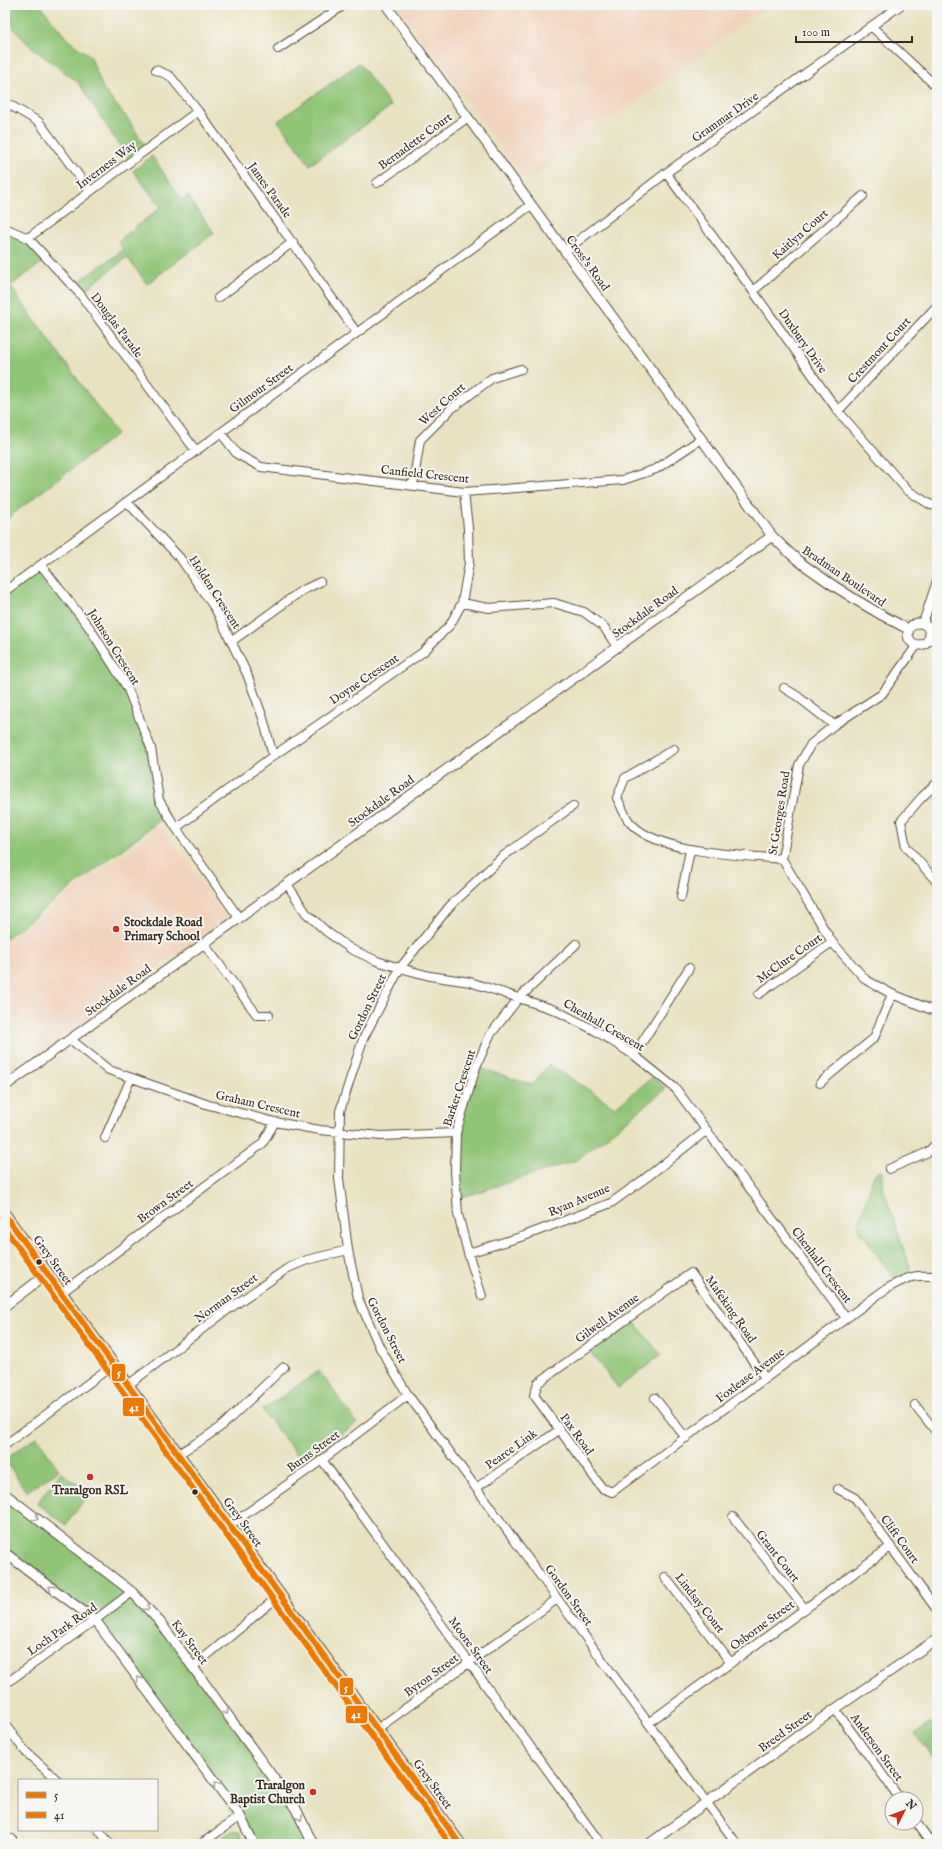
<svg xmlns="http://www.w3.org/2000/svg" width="942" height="1849" font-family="'IM FELL English',serif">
  <rect width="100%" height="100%" fill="#f6f6f2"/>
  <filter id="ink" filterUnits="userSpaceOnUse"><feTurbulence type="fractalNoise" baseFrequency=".025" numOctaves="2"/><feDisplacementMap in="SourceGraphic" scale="8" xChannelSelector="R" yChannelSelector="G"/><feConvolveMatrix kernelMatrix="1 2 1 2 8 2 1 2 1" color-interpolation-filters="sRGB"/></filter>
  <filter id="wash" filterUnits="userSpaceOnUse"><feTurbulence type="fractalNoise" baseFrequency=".012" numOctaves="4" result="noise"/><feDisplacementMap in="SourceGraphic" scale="16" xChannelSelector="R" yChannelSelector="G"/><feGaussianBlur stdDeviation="0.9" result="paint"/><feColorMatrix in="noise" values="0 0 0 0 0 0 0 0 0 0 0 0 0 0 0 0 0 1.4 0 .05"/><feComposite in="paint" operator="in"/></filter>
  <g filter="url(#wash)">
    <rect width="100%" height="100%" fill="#e9e2c1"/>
    <path fill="#f2d4be" d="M397,5H769L526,182Z
      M160,826L227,917L41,1053L5,1005V941Z"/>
    <path fill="#8fc577" stroke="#65784a" d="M8,5H40L67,39L91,57L103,89L128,119L147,149L130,162L78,82L31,47L14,29Z
      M359,63L391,106L310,165L278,121Z
      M152,156L182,200L188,196L214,233L147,284L127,257L80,294L77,283L123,250L118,241L161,207L133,171Z
      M5,228L28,238L47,259L10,286L117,434L5,520Z
      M41,565L127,687L151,748L159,800L168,814L5,939V591Z
      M549,1064L615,1107L653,1077L666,1089L577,1160L457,1199L456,1133L476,1067L533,1085Z
      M882,1171V1184L910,1268L904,1278L892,1276L858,1228L874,1174Z
      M630,1317L661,1355L618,1388L587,1348Z
      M319,1371L357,1423L303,1462L262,1410Z
      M37,1437L59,1470L26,1492L5,1459Z
      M61,1472L89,1493L66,1525L37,1503Z
      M5,1497L132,1592L296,1809L313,1844H254L95,1621L5,1553Z
      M933,1721L937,1727V1762L915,1734Z
      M233,1830L239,1831L245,1844H213Z"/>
  </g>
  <g filter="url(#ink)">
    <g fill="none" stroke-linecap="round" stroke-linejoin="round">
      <g stroke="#554636" stroke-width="10">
        <path id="minor" d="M871,26L937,87
          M278,49L344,5
          M156,70L170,76L198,111L357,333
          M5,102L39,122L90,191
          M666,173L753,291L838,411L907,490L931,505L937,506
          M377,183L467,118
          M5,228L28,238L80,294L196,451
          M28,238L198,111
          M565,251L666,173L901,5
          M753,291L863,196
          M218,298L293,242
          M838,411L937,306
          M221,433L237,454L261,467L464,492L623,480L656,469L701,439
          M413,485L420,440L451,409L492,378L521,369
          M127,502L180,558L216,610L247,674L263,718L273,756
          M41,565L89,627L127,687L151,748L159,800L176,828L239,918
          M5,591L531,205
          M462,603L489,608L554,603L584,612L604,627L617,647
          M923,623L937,581
          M232,641L301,591L320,582
          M917,645L882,694L834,725L811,744L799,765L782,859L832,942L866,980L892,994L937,1012
          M784,688L797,696L834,725
          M674,749L625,778L617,798C621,805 624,814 628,820C653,854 742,855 782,859
          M937,783L922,797L901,821L906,847L937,882
          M573,806L502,857L450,906L400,968L363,1039L340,1111L339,1178L348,1250L358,1298L380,1348L408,1395L737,1844
          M176,828L273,756L423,652L450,625L462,603L469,563L468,528L464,492
          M287,884L306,913L327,932L351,949L377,961L400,968L430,976L470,982L555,1010L596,1031L634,1055L676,1089L846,1318
          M681,897L690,850
          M204,944L257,1015H269
          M759,994L832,942
          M70,1039L109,1070L209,1105L275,1122L320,1130L381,1136L456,1133
          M634,1055L689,968
          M820,1083L874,1038L892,994
          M105,1138L131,1078
          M889,1169L928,1152L937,1143
          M468,1253L524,1236L611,1203L647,1177L707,1130
          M61,1293L262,1144L275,1122
          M482,1296L468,1253L458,1214L455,1171L456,1133L476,1067L490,1035L518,999L576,944
          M765,1378L691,1273L538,1383L534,1395L602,1488L612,1492L883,1291C903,1279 913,1273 937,1277
          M128,1385L226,1311L288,1268L307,1260L348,1250
          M655,1398L686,1438
          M915,1405L937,1433
          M5,1445L113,1365
          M178,1454L203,1439L223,1425L284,1367
          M322,1460L601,1844
          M476,1488L559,1430
          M838,1489L855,1498L937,1610
          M733,1517L805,1609
          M230,1525L322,1460L408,1395
          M665,1577L731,1663
          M193,1667L280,1595
          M5,1684L95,1620L132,1592
          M835,1709L900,1799
          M648,1723L890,1547
          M5,1725L26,1752L57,1780
          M377,1729L557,1599
          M916,1822L932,1844
          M99,1830L110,1844
          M5,1844L12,1839
          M201,1844L240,1816"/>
      </g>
      <g stroke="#554636" stroke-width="11">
        <path id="tertiary" d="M386,5L772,536C782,546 792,556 804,565C837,589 872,611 908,629
          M908 634a11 11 0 1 1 22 0a11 11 0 1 1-22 0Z
          M5,1086L772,536
          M5,1306L47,1274
          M5,1494L132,1592L160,1622L296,1809L313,1844
          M5,1553L95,1620L240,1816L254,1844
          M649,1844L835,1709L937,1639"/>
      </g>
      <g stroke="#554636" stroke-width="13">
        <path id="secondary" d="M5,1215L460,1844"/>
      </g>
      <use href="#minor" stroke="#fff" stroke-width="8"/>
      <use href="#tertiary" stroke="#fff" stroke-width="9"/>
      <use href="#secondary" stroke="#fbe6c3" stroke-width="11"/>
      <g stroke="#f6f6f2" stroke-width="9">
        <path id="bus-1" d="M5,1215L460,1844"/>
      </g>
      <g stroke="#f6f6f2" stroke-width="9">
        <path id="bus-2" d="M5,1229L450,1844"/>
      </g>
      <use href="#bus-1" stroke="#eb7903" stroke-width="6"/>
      <use href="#bus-2" stroke="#eb7903" stroke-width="6"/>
    </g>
    <defs><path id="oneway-chevron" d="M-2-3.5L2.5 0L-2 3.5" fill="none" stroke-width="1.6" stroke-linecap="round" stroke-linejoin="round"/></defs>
    <g stroke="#a79f9a">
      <use href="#oneway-chevron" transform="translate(36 1518) rotate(38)"/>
      <use href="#oneway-chevron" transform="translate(51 1588) rotate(-143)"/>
      <use href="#oneway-chevron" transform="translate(147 1608) rotate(47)"/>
      <use href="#oneway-chevron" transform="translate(139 1679) rotate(-126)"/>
      <use href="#oneway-chevron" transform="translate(226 1712) rotate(54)"/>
      <use href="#oneway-chevron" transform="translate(216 1784) rotate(-126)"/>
      <use href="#oneway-chevron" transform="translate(300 1818) rotate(65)"/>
    </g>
  </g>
  <g fill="#c8321e" stroke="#f6f6f2" stroke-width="1.5">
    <circle cx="116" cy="929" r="4"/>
    <circle cx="90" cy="1477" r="4"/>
    <circle cx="313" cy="1792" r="4"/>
  </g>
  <g fill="#3b2a1e" stroke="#f6f6f2" stroke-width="1.5">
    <circle cx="39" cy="1262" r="3.5"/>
    <circle cx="195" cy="1492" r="3.5"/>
  </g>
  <g text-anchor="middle" stroke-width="4" stroke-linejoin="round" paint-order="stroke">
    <g font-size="12" fill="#3b2a1e" stroke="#f6f6f2">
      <text transform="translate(725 117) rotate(-35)" y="4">Grammar Drive</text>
      <text transform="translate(415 141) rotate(-36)" y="4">Bernadette Court</text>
      <text transform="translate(106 165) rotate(-37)" y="4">Inverness Way</text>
      <text transform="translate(270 190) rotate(54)" y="4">James Parade</text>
      <text transform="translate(800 234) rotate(-41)" y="4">Kaitlyn Court</text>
      <text transform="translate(588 263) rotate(54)" y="4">Cross's Road</text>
      <text transform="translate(117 325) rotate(53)" y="4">Douglas Parade</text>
      <text transform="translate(803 341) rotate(55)" y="4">Duxbury Drive</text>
      <text transform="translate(879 350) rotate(-47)" y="4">Crestmont Court</text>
      <text transform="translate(261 388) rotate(-36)" y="4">Gilmour Street</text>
      <text transform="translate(442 404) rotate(-42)" y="4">West Court</text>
      <text transform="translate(425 474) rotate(6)" y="4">Canfield Crescent</text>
      <text transform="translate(844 576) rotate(34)" y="4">Bradman Boulevard</text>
      <text transform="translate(215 592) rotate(57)" y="4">Holden Crescent</text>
      <text transform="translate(645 612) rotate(-36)" y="4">Stockdale Road</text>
      <text transform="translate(114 647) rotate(58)" y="4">Johnson Crescent</text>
      <text transform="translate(364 679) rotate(-34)" y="4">Doyne Crescent</text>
      <text transform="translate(381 801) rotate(-36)" y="4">Stockdale Road</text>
      <text transform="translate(779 813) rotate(-81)" y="4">St Georges Road</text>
      <text transform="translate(789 958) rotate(-35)" y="4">McClure Court</text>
      <text transform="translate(118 990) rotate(-36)" y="4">Stockdale Road</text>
      <text transform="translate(367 1007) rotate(-64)" y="4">Gordon Street</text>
      <text transform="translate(604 1025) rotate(30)" y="4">Chenhall Crescent</text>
      <text transform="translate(459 1088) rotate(-72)" y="4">Barker Crescent</text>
      <text transform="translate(258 1104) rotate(13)" y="4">Graham Crescent</text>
      <text transform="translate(579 1200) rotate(-23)" y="4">Ryan Avenue</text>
      <text transform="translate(165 1201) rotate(-36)" y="4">Brown Street</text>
      <text transform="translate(53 1260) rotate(54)" y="4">Grey Street</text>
      <text transform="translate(822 1265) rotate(53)" y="4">Chenhall Crescent</text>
      <text transform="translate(226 1298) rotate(-36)" y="4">Norman Street</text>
      <text transform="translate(731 1309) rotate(55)" y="4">Mafeking Road</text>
      <text transform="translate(607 1318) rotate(-36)" y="4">Gilwell Avenue</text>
      <text transform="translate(387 1330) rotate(63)" y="4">Gordon Street</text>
      <text transform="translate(750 1375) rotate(-37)" y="4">Foxlease Avenue</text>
      <text transform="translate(577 1434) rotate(54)" y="4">Pax Road</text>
      <text transform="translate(511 1449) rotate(-35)" y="4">Pearce Link</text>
      <text transform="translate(313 1451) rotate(-36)" y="4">Burns Street</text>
      <text transform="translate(243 1522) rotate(54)" y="4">Grey Street</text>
      <text transform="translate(900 1539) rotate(54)" y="4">Clift Court</text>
      <text transform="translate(778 1556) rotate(52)" y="4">Grant Court</text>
      <text transform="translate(569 1595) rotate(54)" y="4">Gordon Street</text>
      <text transform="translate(700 1603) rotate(52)" y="4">Lindsay Court</text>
      <text transform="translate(762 1625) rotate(-36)" y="4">Osborne Street</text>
      <text transform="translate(62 1629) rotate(-35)" y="4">Loch Park Road</text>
      <text transform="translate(190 1642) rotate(53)" y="4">Kay Street</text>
      <text transform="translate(471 1645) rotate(54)" y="4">Moore Street</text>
      <text transform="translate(431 1675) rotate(-36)" y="4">Byron Street</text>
      <text transform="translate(785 1731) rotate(-36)" y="4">Breed Street</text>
      <text transform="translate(877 1747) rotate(54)" y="4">Anderson Street</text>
      <text transform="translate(433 1784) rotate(54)" y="4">Grey Street</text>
    </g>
    <g font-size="12" font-weight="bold" fill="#3b2a1e" stroke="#f6f6f2" text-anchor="start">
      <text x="124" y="926">Stockdale Road<tspan x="124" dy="14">Primary School</tspan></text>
      <text x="90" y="1494" text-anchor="middle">Traralgon RSL</text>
      <text x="305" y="1789" text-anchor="end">Traralgon<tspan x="305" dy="14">Baptist Church</tspan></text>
    </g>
  </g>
  <g stroke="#f6f6f2" stroke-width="1.5">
    <rect x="111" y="1363" width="15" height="19" rx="4" fill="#eb7903"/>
    <rect x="122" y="1397" width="23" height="20" rx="4" fill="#eb7903"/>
    <rect x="339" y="1677" width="15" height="19" rx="4" fill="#eb7903"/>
    <rect x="345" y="1705" width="23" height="19" rx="4" fill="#eb7903"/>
  </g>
  <g font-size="11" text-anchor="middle" font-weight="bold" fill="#fff">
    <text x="119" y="1376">5</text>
    <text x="134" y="1411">41</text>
    <text x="346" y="1691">5</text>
    <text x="356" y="1718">41</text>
  </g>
  <rect width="942" height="1849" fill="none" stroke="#f6f6f2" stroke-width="20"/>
  <rect x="18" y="1779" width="140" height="52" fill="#f6f6f2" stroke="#aba49d"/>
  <rect x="26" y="1792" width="20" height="6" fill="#eb7903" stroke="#aba49d"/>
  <text x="54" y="1799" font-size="12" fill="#3b2a1e">5</text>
  <rect x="26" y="1812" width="20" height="6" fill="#eb7903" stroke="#aba49d"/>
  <text x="54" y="1819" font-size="12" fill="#3b2a1e">41</text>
  <g transform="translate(904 1811) rotate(48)"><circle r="19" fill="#f6f6f2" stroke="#aba49d"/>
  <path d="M0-3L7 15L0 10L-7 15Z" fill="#c8321e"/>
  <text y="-6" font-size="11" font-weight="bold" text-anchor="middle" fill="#3b2a1e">N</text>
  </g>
  <path d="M796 36v6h116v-6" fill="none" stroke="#3b2a1e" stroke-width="2"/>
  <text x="802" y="36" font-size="12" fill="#3b2a1e" stroke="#f6f6f2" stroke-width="3" paint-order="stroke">100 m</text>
</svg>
